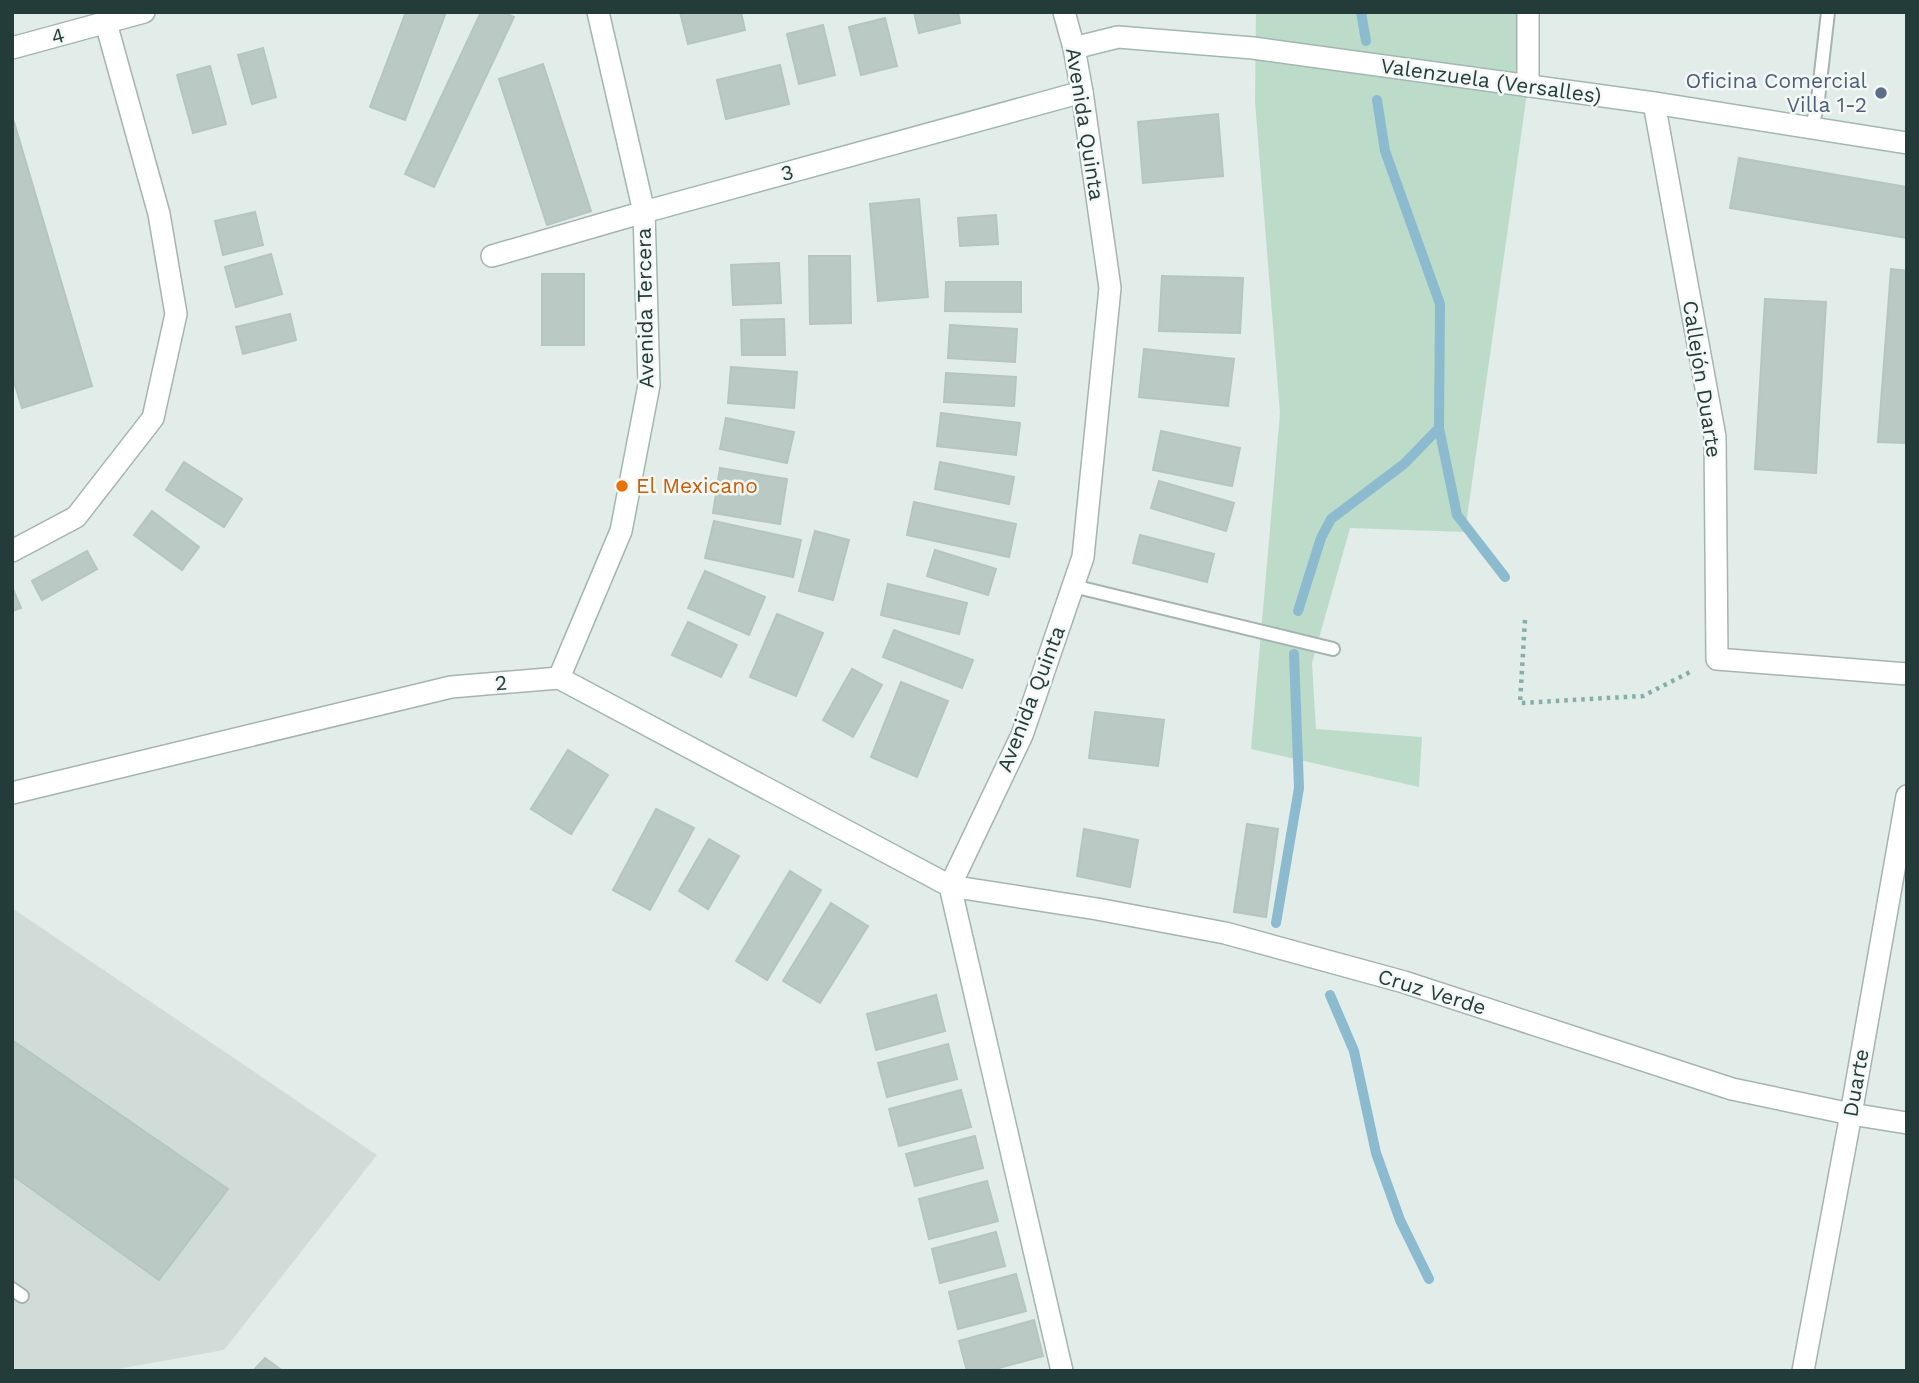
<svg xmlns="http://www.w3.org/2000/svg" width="1919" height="1383" font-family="'Work Sans',sans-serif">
  <rect width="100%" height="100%" fill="#e2ece9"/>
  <path fill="#d1dcd8" d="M12,908L377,1155L224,1350L107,1371H12Z"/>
  <path fill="#bcdcc9" d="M1256,12H1528V86L1465,532L1350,528L1312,663L1316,729L1422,737L1419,787L1251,749L1280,413L1255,102Z"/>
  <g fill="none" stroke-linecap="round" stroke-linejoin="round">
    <path stroke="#8cbbcf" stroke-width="10" d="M1361,12L1366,41
      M1377,100L1385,151L1440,304L1439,428L1457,515L1505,577
      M1298,611L1321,538L1331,519L1404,464L1439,428
      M1276,923L1299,788L1294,654
      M1330,995L1354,1051L1376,1153L1400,1220L1429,1279"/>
  </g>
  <path fill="#bbc9c5" stroke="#b5c5c1" stroke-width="2" d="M406,12H446L405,120L370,107Z
    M481,12H503L514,17L434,187L405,174Z
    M680,12H741L745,30L688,44Z
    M914,12H958L960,23L919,33Z
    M885,18L897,66L861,75L849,27Z
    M823,25L835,75L799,84L787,34Z
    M263,48L276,97L252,104L238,55Z
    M543,64L591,211L547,225L499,79Z
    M780,65L789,104L726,119L717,80Z
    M210,66L226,124L193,133L177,75Z
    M1218,114L1223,176L1143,183L1138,122Z
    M14,122L92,386L22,408L12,375V123Z
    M1739,158L1907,187V238L1730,208Z
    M919,199L928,297L878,301L870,204Z
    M255,212L263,245L223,255L215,221Z
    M996,215L998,244L960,246L958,218Z
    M271,254L282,294L236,307L225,267Z
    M809,256H850L851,323L810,324Z
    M779,263L781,303L733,305L731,265Z
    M1891,269L1907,271V443L1878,442Z
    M542,274H584V345H542Z
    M1162,276L1243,278L1240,333L1159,331Z
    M946,282H1021V312L945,311Z
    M1765,299L1826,302L1816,473L1755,469Z
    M290,314L296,340L243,354L236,327Z
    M784,319L785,355H742L741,320Z
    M950,325L1017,329L1015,362L948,358Z
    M1144,349L1234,359L1228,406L1139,397Z
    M731,367L797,372L794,408L728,403Z
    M946,373L1016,377L1014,406L944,402Z
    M941,413L1020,423L1016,455L937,446Z
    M726,418L794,432L787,463L720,449Z
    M1161,431L1240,448L1232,486L1153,470Z
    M184,462L242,499L224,527L166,490Z
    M940,462L1014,477L1009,504L935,489Z
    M720,468L787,479L780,524L713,513Z
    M1159,481L1234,503L1226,531L1151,508Z
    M914,502L1016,524L1009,557L907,535Z
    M152,511L199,547L182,570L134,535Z
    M714,521L801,540L793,577L705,558Z
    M815,531L849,540L833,600L799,591Z
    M1140,535L1214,554L1207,582L1133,563Z
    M935,550L996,569L988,595L927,576Z
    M87,551L97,569L42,600L32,581Z
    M705,571L765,597L749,635L688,608Z
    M888,584L967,603L959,634L881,615Z
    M12,587L21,608L12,611Z
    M777,614L823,633L796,696L750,677Z
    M688,622L737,645L721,677L672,655Z
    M894,630L973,660L962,688L883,657Z
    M852,669L882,685L853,737L823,720Z
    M901,682L948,701L917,777L871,757Z
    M1095,712L1164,720L1158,766L1089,758Z
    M568,750L608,775L571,834L531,809Z
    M656,809L694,828L650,910L613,890Z
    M1247,824L1278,829L1266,917L1234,912Z
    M1084,829L1138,840L1130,887L1077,876Z
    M709,839L739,856L708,909L679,891Z
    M790,871L821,890L767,980L736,961Z
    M831,903L868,926L820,1003L783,981Z
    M936,995L945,1031L876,1050L867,1014Z
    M12,1040L228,1189L159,1280L12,1175Z
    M948,1044L957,1079L887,1097L878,1063Z
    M961,1090L971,1127L899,1146L889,1109Z
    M975,1136L983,1168L915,1186L906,1154Z
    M987,1181L998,1221L929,1239L919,1199Z
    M996,1232L1005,1266L940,1283L932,1249Z
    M1016,1274L1026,1311L958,1329L949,1292Z
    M1034,1320L1043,1356L988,1371H967L959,1341Z
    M265,1358L280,1369L278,1371H253Z"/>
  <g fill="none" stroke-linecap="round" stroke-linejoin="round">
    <g stroke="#a5b4b1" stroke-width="16">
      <path id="lane" d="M1811,128L1817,108L1828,12
        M1073,586L1333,649
        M12,1289L22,1296"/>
    </g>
    <g stroke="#a5b4b1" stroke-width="24">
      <path id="street" d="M1064,12L1074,48
        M1528,12V86
        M12,48L144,12
        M1082,92L1110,288L1083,557L1022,735L950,886L1097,909L1225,933L1404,982L1732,1089L1851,1114L1907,1123
        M1654,103L1715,437L1717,659L1907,674
        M492,256L644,212
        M12,551L76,517L153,418L176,314L159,214L106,23
        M12,793L451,687L559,678
        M1803,1371L1851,1114L1907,796"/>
    </g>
    <g stroke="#a1b7b2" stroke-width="24">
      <path id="secondary" d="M598,12L644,212L649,385L621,531L559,678L950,886L1062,1371
        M644,212L1082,92L1074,48L1118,37L1253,48L1654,103L1907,143"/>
    </g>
    <path stroke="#84aea7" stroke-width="4.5" stroke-dasharray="3.5 5" stroke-linecap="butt" d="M1525,620L1520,703L1643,696L1694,670"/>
    <use href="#lane" stroke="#fff" stroke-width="12"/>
    <use href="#street" stroke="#fff" stroke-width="21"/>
    <use href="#secondary" stroke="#fff" stroke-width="21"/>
  </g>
  <circle fill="#5c6f8a" stroke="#f3f8f6" stroke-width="2.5" cx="1881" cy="93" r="7"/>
  <circle fill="#e8710a" stroke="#f3f8f6" stroke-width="2.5" cx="622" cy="486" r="7"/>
  <g text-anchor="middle" stroke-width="5" stroke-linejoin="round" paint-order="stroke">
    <g font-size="21" fill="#233c39" stroke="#f3f8f6">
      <text transform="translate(58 36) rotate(-15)" y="7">4</text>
      <text transform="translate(1491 81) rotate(8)" y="7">Valenzuela (Versalles)</text>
      <text transform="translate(1085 124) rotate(81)" y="7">Avenida Quinta</text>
      <text transform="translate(787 173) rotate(-15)" y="7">3</text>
      <text transform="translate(645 308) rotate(-91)" y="7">Avenida Tercera</text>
      <text transform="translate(1702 379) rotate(81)" y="7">Callejón Duarte</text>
      <text transform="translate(501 683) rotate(-5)" y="7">2</text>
      <text transform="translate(1031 699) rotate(-69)" y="7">Avenida Quinta</text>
      <text transform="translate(1432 992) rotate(17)" y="7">Cruz Verde</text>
      <text transform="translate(1856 1083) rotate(-80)" y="7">Duarte</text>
    </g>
    <g font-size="21" fill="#4e5e75" stroke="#f3f8f6" text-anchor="end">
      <text x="1867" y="88">Oficina Comercial<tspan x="1867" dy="24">Villa 1-2</tspan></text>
    </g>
    <g font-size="21" fill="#c56008" stroke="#f3f8f6" text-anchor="start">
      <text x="636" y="493">El Mexicano</text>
    </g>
  </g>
  <rect width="1919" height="1383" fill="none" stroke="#233c39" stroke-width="28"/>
</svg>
